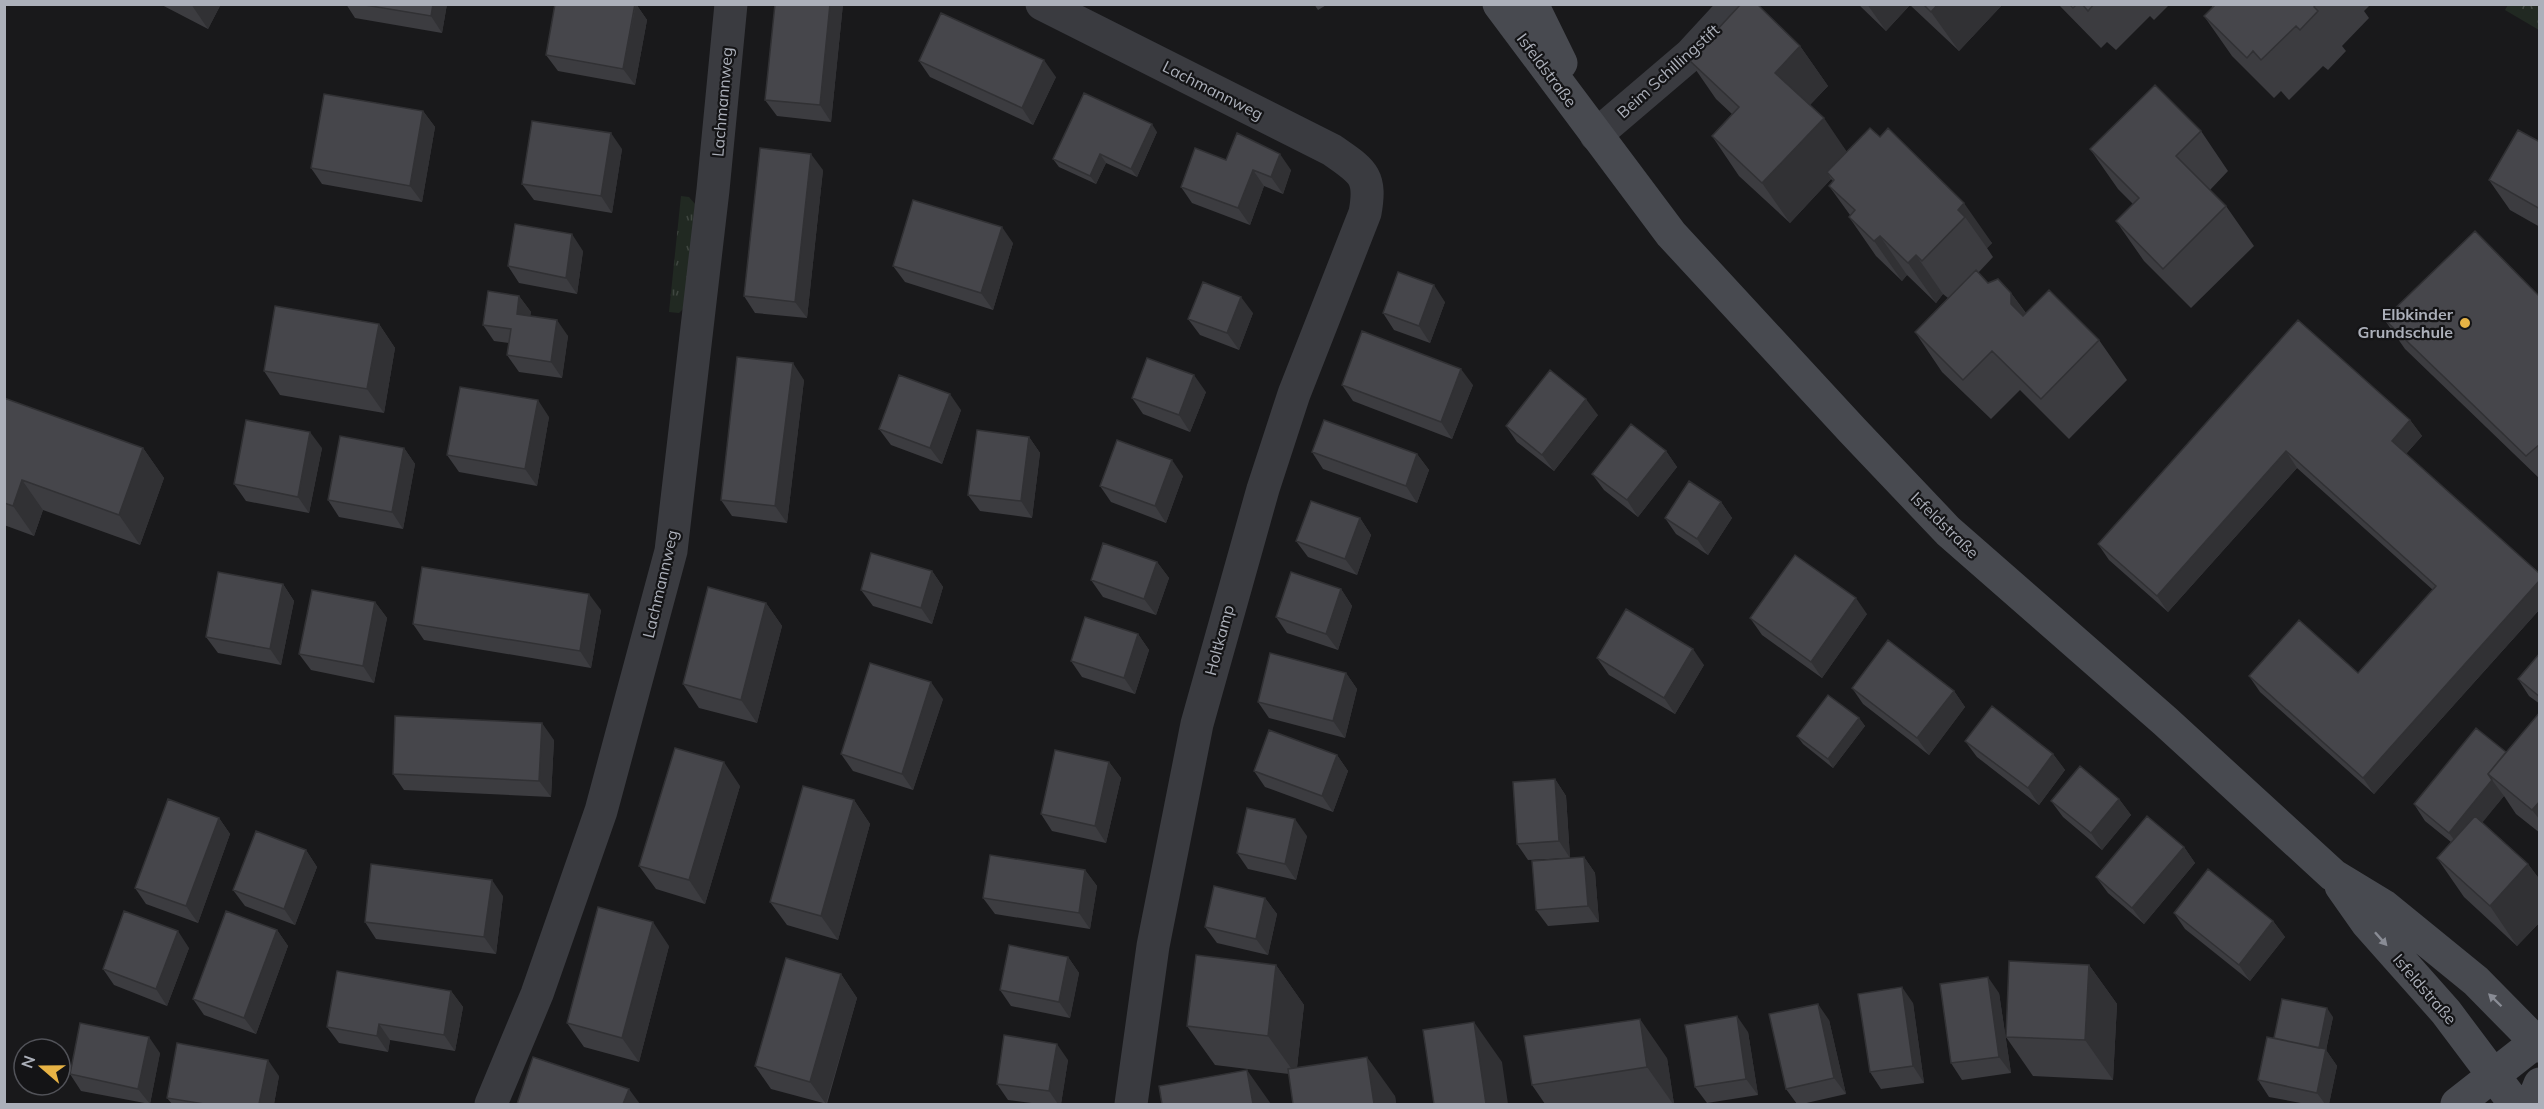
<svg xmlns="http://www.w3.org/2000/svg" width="2544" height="1109" font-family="Mulish,sans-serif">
  <defs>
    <pattern id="grass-tufts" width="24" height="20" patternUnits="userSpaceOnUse" patternTransform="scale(1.5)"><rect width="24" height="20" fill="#212922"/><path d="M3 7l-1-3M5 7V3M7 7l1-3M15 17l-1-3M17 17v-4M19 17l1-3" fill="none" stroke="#3f4640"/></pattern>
    <pattern id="forest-crowns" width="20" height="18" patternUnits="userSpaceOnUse" patternTransform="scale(1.5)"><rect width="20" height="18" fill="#212922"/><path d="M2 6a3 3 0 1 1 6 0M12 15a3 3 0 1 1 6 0" fill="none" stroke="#3f4640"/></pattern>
  </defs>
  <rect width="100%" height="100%" fill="#19191b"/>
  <path fill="url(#grass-tufts)" d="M681,196L689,197L695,204L685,307L679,313L669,312Z"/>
  <path fill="url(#forest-crowns)" d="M2508,5H2539V30L2505,10Z"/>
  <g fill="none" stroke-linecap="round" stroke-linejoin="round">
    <path stroke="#3a3b40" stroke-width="33" d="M1042,4L1332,150C1362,171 1372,175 1365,213L1294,394L1263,489L1197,724L1153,946L1131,1104
      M1596,135L1691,54L1737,4
      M491,1104L537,994L601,811L671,551L713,190L731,4"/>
    <path stroke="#484a50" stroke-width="33" d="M1499,4L1671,234L1853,431L1948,531L2165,721L2333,875L2384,906L2476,981L2540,1046
      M1532,4L1561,63
      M2341,886L2367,923L2446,1012L2515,1104
      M2457,1104L2536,1042
      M2532,1104L2540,1084"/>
  </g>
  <path fill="#3c3c40" d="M160,4H221L208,29Z
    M346,4H447L442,33L355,18Z
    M636,4L647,20L635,85L558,71L546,55Z
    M775,4H843L831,122L777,116L765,100Z
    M1314,4H1328L1318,10Z
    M1858,4H2003L1959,51L1910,5L1886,31Z
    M2058,4H2170L2154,20L2150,16L2116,50L2107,42L2101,48Z
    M2211,4H2369L2370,5L2364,11L2369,18L2342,46L2346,51L2328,70L2323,66L2289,100L2281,91L2274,98L2232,56L2204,16L2213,8Z
    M1800,46L1828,86L1810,105L1847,152L1880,137L1888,128L1992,243L1987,248L1993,257L1978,273L1988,283L2011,293L2026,313L2099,340L2127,380L2069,439L2020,390L1991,419L1942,372L1915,332L1948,298L1943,294L1936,303L1907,275L1902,281L1876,256L1849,217L1850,215L1829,186L1833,181L1831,179L1790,223L1739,176L1712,136L1732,114L1716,99L1689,60Z
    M919,61L1056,77L1033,125L930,77Z
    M423,111L435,127L422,202L322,184L311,168Z
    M2201,131L2228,171L2210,190L2226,206L2254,246L2191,308L2144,261L2116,221L2133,204L2118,189L2090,149Z
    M1157,132L1137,177L1106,163L1096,184L1059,167L1053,159Z
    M2540,142V227L2510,210L2489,180Z
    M622,149L612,213L534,200L522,184Z
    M1226,160L1291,170L1283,194L1264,186L1250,225L1192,203L1181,187Z
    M823,170L807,318L755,313L744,296Z
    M1013,243L993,310L905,282L893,266Z
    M583,251L577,294L519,283L508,266Z
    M519,296L531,312L530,316L568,336L562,378L519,372L507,355L509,343L494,341L483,325Z
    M2540,297V479L2405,349L2384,319Z
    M1445,302L1430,343L1394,330L1383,313Z
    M1253,313L1239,350L1200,335L1188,319Z
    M2298,320L2410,420L2422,436L2406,454L2540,574V609L2374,794L2260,692L2249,676L2358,673L2433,590L2297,468L2168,612L2109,560L2098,544Z
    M379,324L395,348L384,413L280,395L264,371Z
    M804,380L787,523L732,516L721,500Z
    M1342,385H1473L1452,439L1353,401Z
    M1206,392L1190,432L1143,414L1132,398Z
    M4,398L143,448L164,478L140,545L43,510L34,536L4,525Z
    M961,410L942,464L891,445L879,429Z
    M1598,415L1554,471L1517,442L1506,426Z
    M549,417L537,486L459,472L447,455Z
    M1029,437L1040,453L1032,518L980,511L968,495Z
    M322,448L309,513L246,501L234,484Z
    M404,448L415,464L403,529L339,517L328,500Z
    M1666,451L1677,467L1638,517L1604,490L1592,474Z
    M1312,452L1417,454L1429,470L1417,503L1323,469Z
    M1183,476L1166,523L1111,502L1100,486Z
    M1721,502L1732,518L1708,555L1676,534L1665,518Z
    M1360,518L1371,535L1357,575L1308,557L1296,541Z
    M1157,562L1169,578L1156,615L1103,597L1091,580Z
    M932,571L943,587L932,624L873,606L861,590Z
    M283,584L294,601L281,665L218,653L206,637Z
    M1341,589L1352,606L1338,650L1287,633L1276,617Z
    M375,602L387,618L374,683L311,670L299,654Z
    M766,603L782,626L757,723L699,708L683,684Z
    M601,610L591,668L424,640L413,624Z
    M1867,614L1822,678L1762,635L1750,618Z
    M1138,634L1149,650L1135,694L1082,677L1071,661Z
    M2540,653V704L2529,696L2518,679Z
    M1597,658L1704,665L1675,714L1609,675Z
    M1346,673L1357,689L1345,738L1269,718L1258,702Z
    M1852,688L1954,691L1965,707L1929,755L1863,704Z
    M943,699L913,790L853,771L841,754Z
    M2540,712V833L2516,814L2504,796L2482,822L2528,864L2540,880V922L2517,946L2464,897L2437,858L2451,842L2425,821L2414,804L2506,752Z
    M1859,718L1865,726L1833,768L1803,744L1797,736Z
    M554,740L551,797L404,790L393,774Z
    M1965,741L2053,754L2065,770L2039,805L1977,757Z
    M1337,755L1348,771L1333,812L1265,787L1254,771Z
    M1109,762L1121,778L1106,843L1052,831L1041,814Z
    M1555,779L1566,796L1570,858L1528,860L1517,844Z
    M740,786L705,904L656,889L639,866Z
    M2119,799L2131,815L2102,850L2063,817L2051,801Z
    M854,800L870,824L838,940L787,925L770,902Z
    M219,818L230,834L198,923L146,904L135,888Z
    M1307,836L1296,880L1248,869L1237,853Z
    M2184,847L2195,863L2144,924L2108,893L2096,877Z
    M306,850L317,867L295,925L245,906L233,890Z
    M1584,857L1595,873L1599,922L1548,926L1536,910Z
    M1085,870L1097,886L1090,929L995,914L983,898Z
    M503,896L496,954L376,939L365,922Z
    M1265,898L1277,914L1268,955L1217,943L1205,927Z
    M2174,913L2273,921L2285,937L2250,981L2185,929Z
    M277,930L288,946L256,1034L204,1015L193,999Z
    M669,946L639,1062L584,1047L567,1023Z
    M189,948L167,1006L114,985L103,969Z
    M1068,957L1079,973L1070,1018L1011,1006L1000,990Z
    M1276,965L1304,1005L1297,1068L1395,1096L1396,1104H1293L1289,1074L1215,1065L1187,1026Z
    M2089,965L2117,1004L2113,1080L2033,1076L2006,1037Z
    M841,974L857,998L827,1104L771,1089L755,1066Z
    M451,991L463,1007L455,1051L390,1040L388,1052L339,1043L327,1027Z
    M1999,993L2011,1073L1962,1080L1951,1063Z
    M1913,1003L1924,1083L1881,1089L1870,1072Z
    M2333,1017L2326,1050L2337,1066L2329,1104H2306L2269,1097L2258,1080L2274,1038Z
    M1829,1020L1846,1094L1802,1104H1797L1786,1089Z
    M1748,1032L1758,1095L1707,1103L1695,1087Z
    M160,1053L150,1104L81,1091L70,1074Z
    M1667,1058L1674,1104H1545L1532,1085Z
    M1068,1060L1061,1104H1039L1008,1100L997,1084Z
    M279,1076L274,1104H172L167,1098Z"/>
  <path fill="#313134" d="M191,4H221L208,29Z
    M433,4H447L442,33L431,16Z
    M636,4L647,20L635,85L623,69Z
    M830,4H843L831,122L820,105Z
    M1867,4H1909L1910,5L1886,31Z
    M1938,4H2003L1959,51L1931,12Z
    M1800,46L1828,86L1803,112L1775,73Z
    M1044,60L1056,77L1033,125L1022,108Z
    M423,111L435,127L422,202L410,186Z
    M1824,118L1851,158L1827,172L1831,179L1790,223L1762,183Z
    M1152,124L1157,132L1137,177L1131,169Z
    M611,133L622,149L612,213L601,196Z
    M811,154L823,170L807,318L795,302Z
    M1100,154L1106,163L1096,184L1090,176Z
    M1280,154L1291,170L1283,194L1271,177Z
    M1253,170L1264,186L1250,225L1238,208Z
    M1964,203L1992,243L1987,248L1965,217L1958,210Z
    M1002,227L1013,243L993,310L981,293Z
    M572,234L583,251L577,294L566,278Z
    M1880,236L1907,275L1902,281L1874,241Z
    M1916,255L1943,294L1936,303L1908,263Z
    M1434,285L1445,302L1430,343L1419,326Z
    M2011,293L2039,332L2011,304Z
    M519,296L531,312L528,330L517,314Z
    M1241,297L1253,313L1239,350L1227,333Z
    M557,320L568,336L562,378L551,362Z
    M379,324L395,348L384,413L367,389Z
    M793,363L804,380L787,523L775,506Z
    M1461,369L1473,385L1452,439L1441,422Z
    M1194,375L1206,392L1190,432L1179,415Z
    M950,394L961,410L942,464L930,448Z
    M1586,399L1598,415L1554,471L1542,455Z
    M538,400L549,417L537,486L525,469Z
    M2410,420L2422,436L2403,457L2392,441Z
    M310,432L322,448L309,513L298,497Z
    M1029,437L1040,453L1032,518L1021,501Z
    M143,448L164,478L140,545L119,515Z
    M404,448L415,464L403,529L392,512Z
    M1666,451L1677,467L1638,517L1627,500Z
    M2286,451L2297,468L2168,612L2157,596Z
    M1417,454L1429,470L1417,503L1406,486Z
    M1172,460L1183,476L1166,523L1155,506Z
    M22,480L43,510L34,536L13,506Z
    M1721,502L1732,518L1708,555L1697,539Z
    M1360,518L1371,535L1357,575L1345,559Z
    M1157,562L1169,578L1156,615L1144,599Z
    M932,571L943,587L932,624L921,608Z
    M2540,580V609L2374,794L2363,778Z
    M283,584L294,601L281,665L270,649Z
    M1341,589L1352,606L1338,650L1326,634Z
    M589,594L601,610L591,668L580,651Z
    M1856,598L1867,614L1822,678L1811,662Z
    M375,602L387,618L374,683L363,666Z
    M766,603L782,626L757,723L741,700Z
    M1138,634L1149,650L1135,694L1124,678Z
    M1693,649L1704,665L1675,714L1664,698Z
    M1346,673L1357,689L1345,738L1333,721Z
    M931,682L943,699L913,790L902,774Z
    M1954,691L1965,707L1929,755L1917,738Z
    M1859,718L1865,726L1833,768L1828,759Z
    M542,723L554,740L551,797L539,781Z
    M2053,754L2065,770L2039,805L2028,788Z
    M1337,755L1348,771L1333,812L1322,796Z
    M724,762L740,786L705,904L689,880Z
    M1109,762L1121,778L1106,843L1095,826Z
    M1555,779L1566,796L1570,858L1559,841Z
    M2492,780L2504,796L2461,849L2449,833Z
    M2119,799L2131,815L2102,850L2091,833Z
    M854,800L870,824L838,940L821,916Z
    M2540,801V820L2532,810Z
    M219,818L230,834L198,923L186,906Z
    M1295,819L1307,836L1296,880L1285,864Z
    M2184,847L2195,863L2144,924L2132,908Z
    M306,850L317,867L295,925L284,909Z
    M1584,857L1595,873L1599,922L1588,906Z
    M2528,864L2540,880V922L2517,946L2490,906Z
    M1085,870L1097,886L1090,929L1079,913Z
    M492,880L503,896L496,954L484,937Z
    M1265,898L1277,914L1268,955L1256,939Z
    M2273,921L2285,937L2250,981L2239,965Z
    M653,922L669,946L639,1062L622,1038Z
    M277,930L288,946L256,1034L244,1018Z
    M178,931L189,948L167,1006L156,989Z
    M1068,957L1079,973L1070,1018L1059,1002Z
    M1276,965L1304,1005L1296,1075L1268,1036Z
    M2089,965L2117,1004L2113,1080L2085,1040Z
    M841,974L857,998L826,1104L810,1082Z
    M1988,977L1999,993L2011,1073L1999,1057Z
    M1902,987L1913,1003L1924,1083L1913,1066Z
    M451,991L463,1007L455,1051L444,1035Z
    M1818,1004L1829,1020L1846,1094L1834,1078Z
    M2327,1008L2333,1017L2326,1050L2337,1066L2329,1104H2325L2317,1093L2318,1054Z
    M1737,1016L1748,1032L1758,1095L1746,1079Z
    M1640,1019L1667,1058L1674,1104H1673L1647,1067Z
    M1474,1022L1502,1062L1508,1104H1486Z
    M379,1024L390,1040L388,1052L377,1036Z
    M149,1037L160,1053L150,1104L138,1089Z
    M1057,1044L1068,1060L1061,1104H1058L1049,1091Z
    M1367,1057L1395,1096L1396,1104H1374Z
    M268,1060L279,1076L274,1104H259Z
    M1247,1070L1271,1104H1253Z
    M629,1089L640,1104H623Z"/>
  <path fill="#46464b" stroke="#313134" stroke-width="1.5" d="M359,4H433L431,16Z
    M555,4H635L623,69L546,55Z
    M775,4H830L820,105L765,100Z
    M1741,4H1757L1800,46L1775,73L1824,118L1762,183L1712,136L1739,107L1689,60Z
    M1923,4H1938L1931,12Z
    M2069,4H2077L2073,8Z
    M2082,4H2094L2088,11Z
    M2212,4H2316L2314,7L2318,11L2300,30L2296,26L2261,60L2253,51L2247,58L2204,16L2214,6Z
    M941,13L1044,60L1022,108L919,61Z
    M2155,85L2201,131L2176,156L2226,206L2163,269L2116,221L2139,198L2090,149Z
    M1084,93L1152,124L1131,169L1100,154L1090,176L1053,159Z
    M324,94L423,111L410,186L311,168Z
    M532,121L611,133L601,196L522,184Z
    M1870,128L1880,137L1888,128L1964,203L1958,210L1965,217L1922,261L1916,255L1908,263L1880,236L1874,241L1849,217L1855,210L1829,186L1834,180L1827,172Z
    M2518,130L2540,142V209L2489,180Z
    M1237,133L1280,154L1271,177L1253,170L1238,208L1181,187L1195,148L1226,160Z
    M760,148L811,154L795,302L744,296Z
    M913,200L1002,227L981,293L893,266Z
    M515,224L572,234L566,278L508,266Z
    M2475,231L2540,297V444L2526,456L2384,319Z
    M1976,270L1988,283L1998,279L2011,293V304L2023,316L2049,290L2099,340L2041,399L1992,351L1963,380L1915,332Z
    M1398,272L1434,285L1419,326L1383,313Z
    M1203,282L1241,297L1227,333L1188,319Z
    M488,291L519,296L517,314L557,320L551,362L507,355L511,329L483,325Z
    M275,306L379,324L367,389L264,371Z
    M2298,320L2410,420L2392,441L2540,574V580L2363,778L2249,676L2299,620L2358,673L2436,586L2286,451L2157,596L2098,544Z
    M1362,331L1461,369L1441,422L1342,385Z
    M737,357L793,363L775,506L721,500Z
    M1147,358L1194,375L1179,415L1132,398Z
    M1550,370L1586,399L1542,455L1506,426Z
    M899,375L950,394L930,448L879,429Z
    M460,387L538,400L525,469L447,455Z
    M4,398L143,448L119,515L22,480L13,506L4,503Z
    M246,420L310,432L298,497L234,484Z
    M1324,420L1417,454L1406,486L1312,452Z
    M1631,424L1666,451L1627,500L1592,474Z
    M977,430L1029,437L1021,501L968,495Z
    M340,436L404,448L392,512L328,500Z
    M1117,440L1172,460L1155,506L1100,486Z
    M1689,481L1721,502L1697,539L1665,518Z
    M1311,501L1360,518L1345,559L1296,541Z
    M1103,543L1157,562L1144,599L1091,580Z
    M871,553L932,571L921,608L861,590Z
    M1795,555L1856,598L1811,662L1750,618Z
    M422,567L589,594L580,651L413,624Z
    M218,572L283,584L270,649L206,637Z
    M1291,572L1341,589L1326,634L1276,617Z
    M708,587L766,603L741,700L683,684Z
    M312,590L375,602L363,666L299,654Z
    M1626,609L1693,649L1664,698L1597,658Z
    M1085,617L1138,634L1124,678L1071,661Z
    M1888,640L1954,691L1917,738L1852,688Z
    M1270,653L1346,673L1333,721L1258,702Z
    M2540,653V697L2518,679Z
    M870,663L931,682L902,774L841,754Z
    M1828,695L1859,718L1828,759L1797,736Z
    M1992,706L2053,754L2028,788L1965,741Z
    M2540,712V801L2532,810L2488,774Z
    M395,716L542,723L539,781L393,774Z
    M2476,728L2506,752L2488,774L2492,780L2449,833L2414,804Z
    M1269,730L1337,755L1322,796L1254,771Z
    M675,748L724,762L689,880L639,866Z
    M1055,750L1109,762L1095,826L1041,814Z
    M2080,766L2119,799L2091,833L2051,801Z
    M1555,779L1559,841L1517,844L1513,782Z
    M803,786L854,800L821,916L770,902Z
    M168,799L219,818L186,906L135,888Z
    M1247,808L1295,819L1285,864L1237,853Z
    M2147,816L2184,847L2132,908L2096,877Z
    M2475,816L2528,864L2490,906L2437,858Z
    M256,831L306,850L284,909L233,890Z
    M990,855L1085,870L1079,913L983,898Z
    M1584,857L1588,906L1536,910L1532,861Z
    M371,864L492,880L484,937L365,922Z
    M2208,869L2273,921L2239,965L2174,913Z
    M1214,886L1265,898L1256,939L1205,927Z
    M598,907L653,922L622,1038L567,1023Z
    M124,911L178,931L156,989L103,969Z
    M226,911L277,930L244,1018L193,999Z
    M1009,945L1068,957L1059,1002L1000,990Z
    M1196,955L1276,965L1268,1036L1187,1026Z
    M786,958L841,974L810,1082L755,1066Z
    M2009,961L2089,965L2085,1040L2006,1037Z
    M337,971L451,991L444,1035L379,1024L377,1036L327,1027Z
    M1988,977L1999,1057L1951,1063L1940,984Z
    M1902,987L1913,1066L1870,1072L1858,994Z
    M2282,999L2327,1008L2319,1048L2274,1038Z
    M1818,1004L1834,1078L1786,1089L1769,1014Z
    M1737,1016L1746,1079L1695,1087L1685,1025Z
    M1640,1019L1647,1067L1532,1085L1524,1036Z
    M1474,1022L1486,1104H1434L1423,1030Z
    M80,1023L149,1037L138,1089L70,1074Z
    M1004,1035L1057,1044L1049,1091L997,1084Z
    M2267,1037L2326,1049L2317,1093L2258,1080Z
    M177,1043L268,1060L259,1104H204L167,1098Z
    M533,1057L629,1089L623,1104H517Z
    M1367,1057L1374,1104H1293L1288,1069Z
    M1247,1070L1253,1104H1162L1159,1086Z"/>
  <defs><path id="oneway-solid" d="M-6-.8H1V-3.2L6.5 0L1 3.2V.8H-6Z" transform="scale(1.5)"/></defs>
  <g fill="#898c95">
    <use href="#oneway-solid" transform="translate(2381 939) rotate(48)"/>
    <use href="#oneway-solid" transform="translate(2495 1000) rotate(-136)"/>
  </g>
  <circle fill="#e7b345" stroke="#141416" stroke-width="2" cx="2465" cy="323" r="6"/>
  <g text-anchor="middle" stroke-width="4.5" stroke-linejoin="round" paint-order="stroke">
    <g font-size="16" fill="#acb0ba" stroke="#141416">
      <text transform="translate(1547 70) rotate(53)" y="6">Isfeldstraße</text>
      <text transform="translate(1668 71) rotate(-42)" y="6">Beim Schillingstift</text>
      <text transform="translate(1213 90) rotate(27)" y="6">Lachmannweg</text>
      <text transform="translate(722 102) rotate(-85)" y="6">Lachmannweg</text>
      <text transform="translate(1945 525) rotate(44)" y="6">Isfeldstraße</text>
      <text transform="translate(660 584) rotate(-77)" y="6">Lachmannweg</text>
      <text transform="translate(1219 640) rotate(-75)" y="6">Holtkamp</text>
      <text transform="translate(2425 989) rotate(49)" y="6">Isfeldstraße</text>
    </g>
    <g font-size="16" font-weight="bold" fill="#acb0ba" stroke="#141416" text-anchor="end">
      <text x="2453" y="320">Elbkinder<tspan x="2453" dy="18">Grundschule</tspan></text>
    </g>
  </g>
  <rect width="2544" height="1109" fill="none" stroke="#acb0ba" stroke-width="12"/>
  <g transform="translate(42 1067) rotate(290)"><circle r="28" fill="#141416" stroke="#515258" stroke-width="1.5"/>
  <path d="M0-4.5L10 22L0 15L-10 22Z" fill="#e7b345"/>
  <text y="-9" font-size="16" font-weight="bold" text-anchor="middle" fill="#acb0ba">N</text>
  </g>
</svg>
